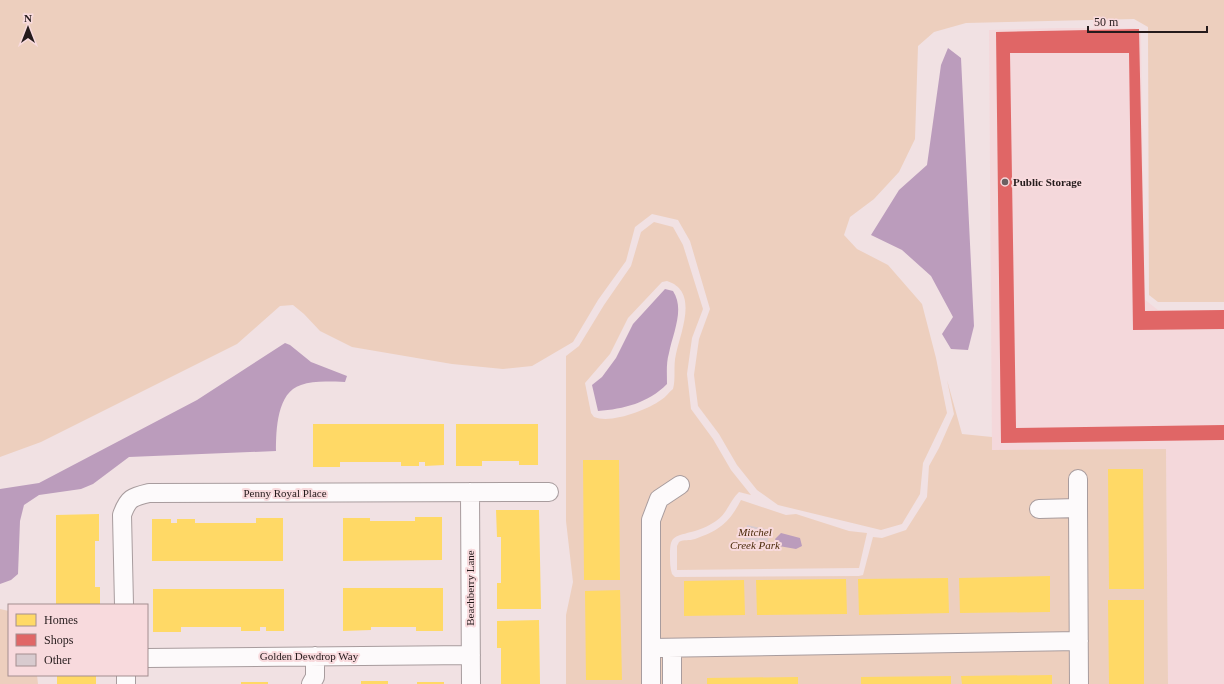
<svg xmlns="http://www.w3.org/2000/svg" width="1224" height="684" font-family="Georgia,serif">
  <rect width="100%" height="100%" fill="#f1e1e3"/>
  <path fill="#f4d8db" d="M1060,28H1135L1141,32L1144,299L1158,310H1224V684H1168L1166,449L992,450L989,30Z"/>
  <path fill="#edcfbe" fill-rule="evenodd" d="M0,0H1224V302H1158L1149,295L1148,27L1134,19L966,23L934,32L918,46L915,139L899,172L874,199L850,217L844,235L857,249L888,265L922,304L936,358L947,413L923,463L920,494L902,524L881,530L778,505L757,490L737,465L719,434L698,406L694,375L699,339L710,309L690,241L678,220L652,214L635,227L626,261L598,300L573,342L532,366L503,369L452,364L352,347L320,331L304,314L293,305L280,306L237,344L41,442L0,457Z
    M654,222L673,227L683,245L703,309L692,338L687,374L691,409L713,439L731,470L751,495L739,492C730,500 727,514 716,521C709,526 699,530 691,532C673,537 670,536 670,556C670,562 670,568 672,574L675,577L859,576L863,575L873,537L882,538L906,530L927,497L929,466L939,448L954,414L947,380L962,434L992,437V450L1166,449L1168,684H566V615L573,582L566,521V356L579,346L604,305L631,266L641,232ZM667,281C699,291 681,331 676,354C673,366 676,378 673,389C669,392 666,397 661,400C647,410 611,424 594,417L591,413L585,383L610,354L628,318L662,282Z
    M741,500L786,515L796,514L849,531L867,533L859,568L677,570V546L679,542C684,539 689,541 695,539C720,530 729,523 741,500Z
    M0,609L9,611V675H37L38,684H0Z"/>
  <path fill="#bb9cbc" d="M948,48L961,58L974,326L968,350L951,349L942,334L953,317L931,276L902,250L871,235L899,190L927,165L941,65Z
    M665,289L673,291C685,309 673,333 669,353C666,363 667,374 667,384C648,403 624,409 598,411L592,385L602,377L616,358L633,324Z
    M285,343L290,345L311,362L347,376L345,382C332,382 314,380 301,385C277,392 276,430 276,451L129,457L93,484L81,489L39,495L24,505L20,521L18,574L11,580L0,584V489L39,483L197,400Z
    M781,533L800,538L802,546L796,549L779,546L775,539Z"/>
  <path fill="#ffd966" d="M313,424H444V465L425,466V462H419V466H401V462H340V467H313Z
    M456,424H538V465H519V461H482V466H456Z
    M583,460H619L620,580H584Z
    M1108,469H1143L1144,589H1109Z
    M496,510H539L541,609H497V583H501V537H497Z
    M99,514V541H95V587H100V605H56V515Z
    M415,517H442V560L343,561V518H370V521H415Z
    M256,518H283V561H152V519H171V523H177V519H195V523H256Z
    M1050,576V612L960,613L959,578Z
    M948,578L949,613L859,615L858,579Z
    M846,579L847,614L757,615L756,580Z
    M744,580L745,615L684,616V581Z
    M343,588H443V631H416V627H371V630L343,631Z
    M153,589H284V631H266V627H260V631H241V627H181V632H153Z
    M620,590L622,680H586L585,591Z
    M1108,600H1144V684H1109Z
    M539,620L540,684H501V648H497V621Z
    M57,675H96V684H57Z
    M1052,675V684H962L961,676Z
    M951,676V684H861V677Z
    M798,677V684H707V678Z
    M361,681H388V684H361Z
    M241,682H268V684H241Z
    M417,682H444V684H417Z"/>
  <path fill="#e06666" d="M1139,29L1145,311L1224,310V329L1133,330L1129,53H1010L1016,428L1224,425V440L1001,443L996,32Z"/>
  <path fill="#d8cbcf" d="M747,525L770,530L767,544L744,539Z"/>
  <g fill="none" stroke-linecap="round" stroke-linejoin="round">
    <g stroke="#a89c9e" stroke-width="20">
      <path id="minor" d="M1078,479V508
        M470,492L471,684
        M1039,509L1078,508L1079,684
        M124,605L122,515C128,498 132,497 149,493L549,492
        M651,648L1079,641
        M672,648V684
        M147,658L471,655
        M126,675V684
        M311,684L315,677V656
        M651,684V520L659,499L680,485"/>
    </g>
    <use href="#minor" stroke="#fdfafb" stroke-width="18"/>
  </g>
  <circle fill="#6c6062" stroke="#f8dadd" stroke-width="1.5" cx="1005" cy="182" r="4"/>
  <g text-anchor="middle" stroke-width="4" stroke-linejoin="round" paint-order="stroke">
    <g font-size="11" font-weight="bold" fill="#251b1c" stroke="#f8dadd" text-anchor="start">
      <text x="1013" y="186">Public Storage</text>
    </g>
    <g font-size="11" fill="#251b1c" stroke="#f8dadd">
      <text x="285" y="497">Penny Royal Place</text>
      <text transform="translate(470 588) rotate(-90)" y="4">Beachberry Lane</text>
      <text x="309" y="660">Golden Dewdrop Way</text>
    </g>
    <g font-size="11" font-style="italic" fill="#4b2a0a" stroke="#f8dadd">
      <text x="755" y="536">Mitchel<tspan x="755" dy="13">Creek Park</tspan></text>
    </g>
  </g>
  <rect x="8" y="604" width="140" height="72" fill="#f8dadd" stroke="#a48e90"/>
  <rect x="16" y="614" width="20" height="12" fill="#ffd966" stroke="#a48e90"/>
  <text x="44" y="624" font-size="12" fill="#251b1c">Homes</text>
  <rect x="16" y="634" width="20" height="12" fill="#e06666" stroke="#a48e90"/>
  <text x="44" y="644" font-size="12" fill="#251b1c">Shops</text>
  <rect x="16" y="654" width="20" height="12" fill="#d8cbcf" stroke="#a48e90"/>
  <text x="44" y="664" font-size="12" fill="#251b1c">Other</text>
  <g transform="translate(28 28)" stroke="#f8dadd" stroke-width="3" paint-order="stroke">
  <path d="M0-3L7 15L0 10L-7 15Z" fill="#251b1c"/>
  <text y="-6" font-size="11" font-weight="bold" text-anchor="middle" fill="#251b1c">N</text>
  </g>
  <path d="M1088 26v6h119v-6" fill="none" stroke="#251b1c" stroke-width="2"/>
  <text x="1094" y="26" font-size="12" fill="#251b1c" stroke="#f8dadd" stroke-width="3" paint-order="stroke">50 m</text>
</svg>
